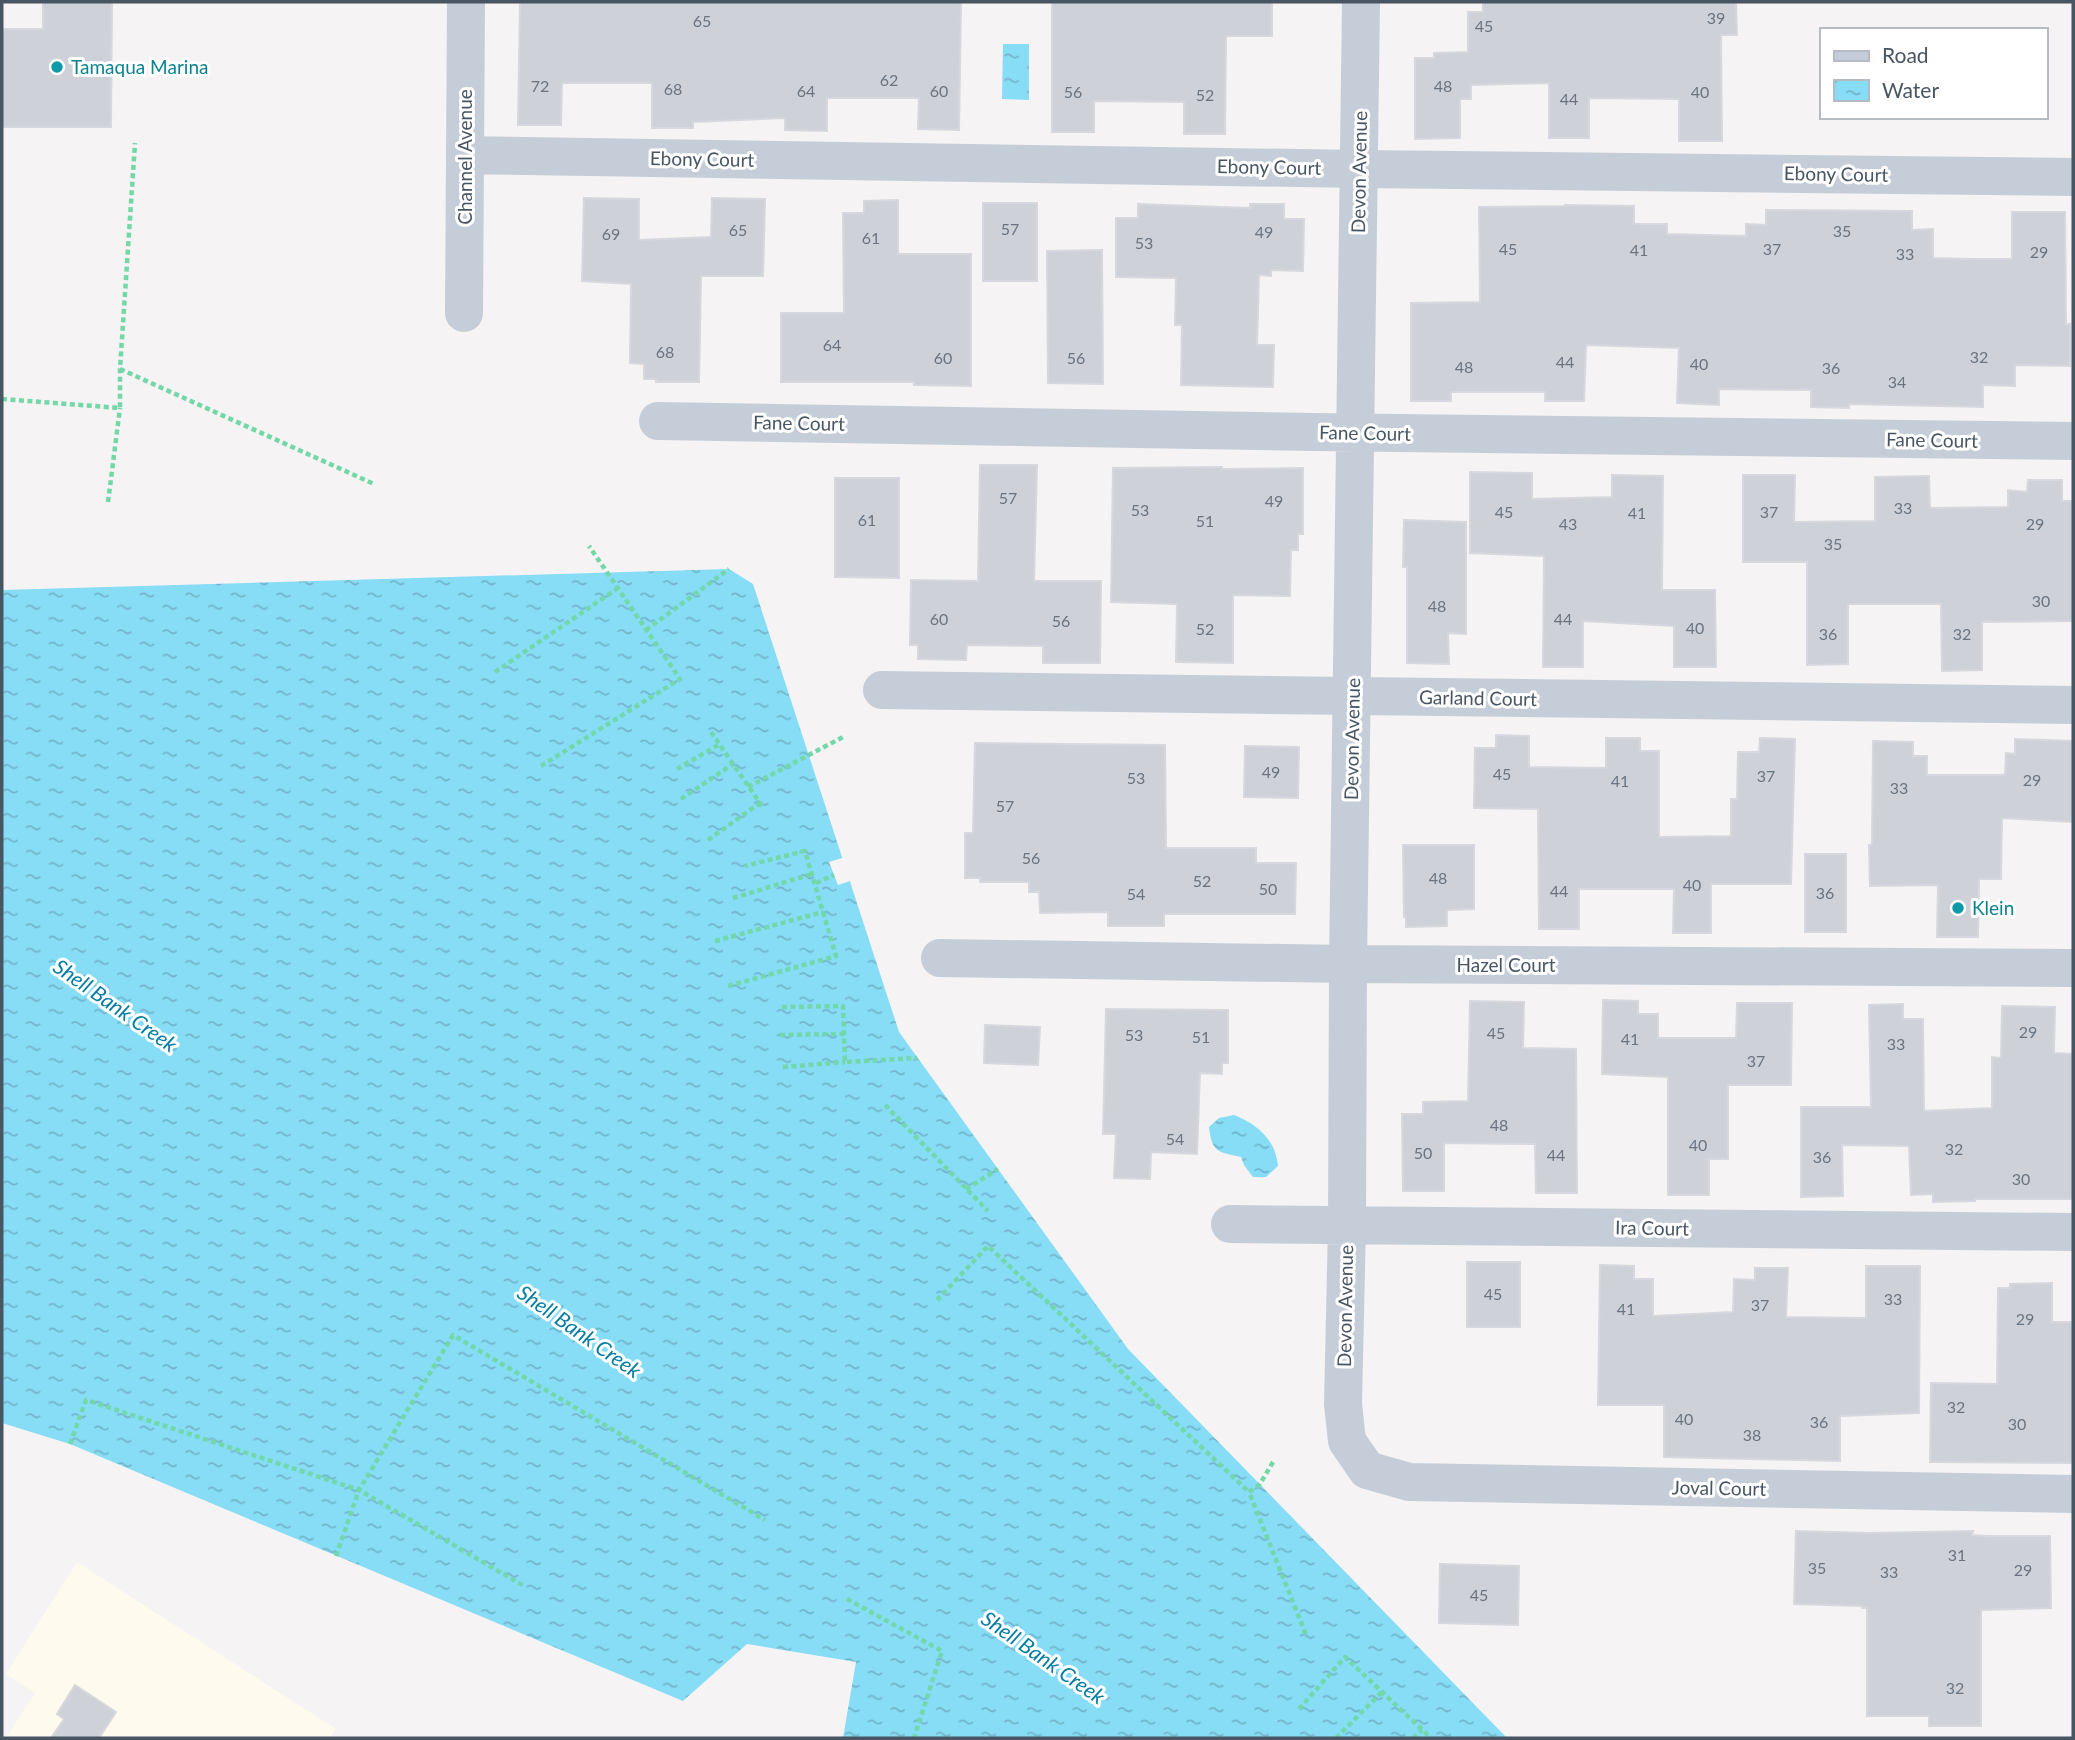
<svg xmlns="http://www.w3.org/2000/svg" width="2075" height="1740" font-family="Lato,sans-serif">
  <defs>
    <pattern id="water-ripples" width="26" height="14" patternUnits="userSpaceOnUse" patternTransform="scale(1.75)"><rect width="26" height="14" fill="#87dcf6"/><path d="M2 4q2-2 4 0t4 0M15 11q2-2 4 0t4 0" fill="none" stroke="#70b5cb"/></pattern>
  </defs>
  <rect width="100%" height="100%" fill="#f5f3f3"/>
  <path fill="#fefaed" d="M77,1562L336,1729L330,1738H6L35,1693L6,1674Z"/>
  <path fill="url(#water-ripples)" d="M1003,44H1029V100L1002,99Z
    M729,569L753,584L899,1032L1128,1349L1507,1738H843L856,1662L747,1644L683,1701L70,1444L2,1423V590Z
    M1234,1115C1257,1124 1276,1140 1278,1166L1266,1177H1253L1244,1165L1241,1157C1218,1152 1212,1153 1209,1127L1219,1118Z"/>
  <path fill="#f5f3f3" d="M845,857L853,880L838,885L829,862Z"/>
  <path fill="#ced1d8" stroke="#d6d8de" stroke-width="2" d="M43,2H112L111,127H2V29H43Z
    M520,2H961L959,130L918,129L919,98H827V131L785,130V118L693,122V128H652V83H562L561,125H518Z
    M1052,2H1272V36H1226L1225,134H1184V102L1094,101V132H1052Z
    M1483,2H1736L1737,35H1721L1722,141H1679V99L1589,98V138H1549V83L1471,85V99H1460V138L1415,139V58H1434V53L1468,52V12H1483Z
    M584,198L639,199V240L711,237L712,198L765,199L763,276H701L699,382H656V379H644V364L630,363L631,284L582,281Z
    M898,200V254H971V386L914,385V382H781V313H844L843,213H864V201Z
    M983,203H1037V281H983Z
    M1138,204L1250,208V204H1284V219H1304L1303,271L1271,270V276L1259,275L1257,345H1274L1273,387L1181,385L1182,325H1175L1176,278L1116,277V218H1138Z
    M1565,205L1634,206V224H1667V234L1746,236V224L1766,225V210L1912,211V230L1933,229V258L1971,259H2012V212H2065L2066,324H2070V366L2015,365V386L1983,385V407L1849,404V408L1811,407V390L1719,389V405L1677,403L1679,348L1586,345L1584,401H1545V392H1451V401H1411V303L1480,302L1479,207L1565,206Z
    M1102,250L1103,384L1048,383L1047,251Z
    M980,465H1037L1034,581H1101L1100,663H1043V646L967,645L966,660L918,659V645H910L911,580L978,581Z
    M1222,467V469L1303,468V534H1298V550H1291L1290,596L1233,595V663L1176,662L1177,604L1111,602L1113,468Z
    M1470,472L1532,473V499L1612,497V475L1663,476L1662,590H1715L1716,667H1674V626L1583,621V667H1543L1544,556L1470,553Z
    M1743,475H1795L1794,522L1875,521V477L1929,476L1930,508L2008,507V490L2027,492L2028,480H2062V501H2073V621L1982,622V670L1942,671L1941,604H1848V664L1807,665V562H1743Z
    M835,478H899V578L835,577Z
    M1404,520L1466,522V634L1448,633L1449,664L1407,663V567H1403Z
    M1496,735L1529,736V767L1606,768V738H1640V751H1659V837L1731,836V799H1737L1738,752H1759L1760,738L1795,739L1791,884H1711V933H1673L1674,889H1579V929H1539L1538,809L1474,808L1475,748H1496Z
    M2015,739L2073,741V822L2002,818L2001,879H1979L1978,937H1937L1938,885L1870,886L1869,845H1872L1873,741L1913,742V756H1927V775H2005L2006,753L2015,754Z
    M975,743L1165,745L1166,848H1256V863H1296L1295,914H1164V926H1108V912L1040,913L1039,892H1029V882H980V878H965V833H973Z
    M1245,746L1299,747L1298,798L1244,797Z
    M1403,845H1474V909L1447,910V926L1406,927V917H1404Z
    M1805,854H1846V932H1805Z
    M1603,1000L1638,1001V1014H1658V1038H1736L1737,1003H1792L1791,1085H1728V1159H1709V1195H1668V1077L1602,1074Z
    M1470,1001L1524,1002L1523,1048L1576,1049L1577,1193H1536L1535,1144L1444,1143V1191H1403L1402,1114H1423V1102L1468,1101Z
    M1903,1004V1019H1923L1924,1111L1992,1108V1057L2001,1058L2002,1006L2055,1007L2054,1053L2073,1054V1199H1975V1201L1933,1202V1194L1911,1195L1909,1146L1842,1145L1843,1196L1801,1197V1107H1871L1869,1005Z
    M1106,1009L1228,1010V1063H1222V1074L1200,1073L1197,1154L1151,1152L1150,1179L1114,1178L1116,1134H1103Z
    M985,1025L1040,1027L1038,1065L984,1063Z
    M1467,1262H1520V1327H1467Z
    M1600,1265L1634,1266V1279H1653V1316L1733,1312L1734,1279L1755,1280V1268H1788L1786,1317L1866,1318V1266H1920L1919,1413L1840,1416V1461L1664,1457V1405H1598Z
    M2052,1283V1322H2073V1463L1930,1462L1931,1383L1997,1384L1998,1288H2010V1284Z
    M1796,1531L1871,1533L1973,1531L1972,1535L1986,1536H2050L2051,1608L1981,1610V1726H1929V1716H1867V1608H1862V1606L1794,1604Z
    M1440,1564L1519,1566L1518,1625L1439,1623Z
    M75,1685L116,1712L99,1738H51L64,1719L57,1714Z"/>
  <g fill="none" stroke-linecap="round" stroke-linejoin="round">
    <path stroke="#72d7a9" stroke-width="4.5" stroke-dasharray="5 3.5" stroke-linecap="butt" d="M120,369L374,484
      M2,399L120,408V369L135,143
      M108,502L120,408
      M646,630L729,569
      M495,672L618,588
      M711,732L762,806
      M541,766L680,679L589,546
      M677,769L720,744
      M748,787L843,737
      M681,799L733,764
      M708,840L760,803
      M816,883L834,875
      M733,898L812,874
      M715,941L823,912
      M728,986L836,956L805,851L745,866
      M782,1007L843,1006L845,1062L917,1058
      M780,1035L844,1034
      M783,1067L845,1062
      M885,1105L988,1211
      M966,1189L998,1169
      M937,1300L988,1246L1249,1492
      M70,1444L86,1400L359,1490L524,1586
      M1273,1462L1260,1484L1249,1492L1306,1635
      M336,1556L359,1490L453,1335L765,1520
      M847,1599L942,1651L914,1738
      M1299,1709L1345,1657L1431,1738
      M1336,1738L1382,1692
      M1413,1738L1422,1730"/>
    <path stroke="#c5ced8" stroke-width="38" d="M1361,2L1348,964L1347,1225L1343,1404L1347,1441L1367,1470L1409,1482L2073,1494
      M465,155L1359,169L2073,177
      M464,313L466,2
      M658,421L1314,432L2073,441
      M882,690L2073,705
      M940,958L1348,964L2073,968
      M1230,1224L2073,1232"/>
  </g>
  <g fill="#0f9aa8" stroke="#fff" stroke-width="2.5">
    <circle cx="57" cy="67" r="7"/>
    <circle cx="1958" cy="908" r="7"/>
  </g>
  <g text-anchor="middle" stroke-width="6" stroke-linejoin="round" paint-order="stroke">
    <g font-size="16" fill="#6a7480">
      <text x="1716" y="24">39</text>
      <text x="702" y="27">65</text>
      <text x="1484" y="32">45</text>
      <text x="889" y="86">62</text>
      <text x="540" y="92">72</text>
      <text x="1443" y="92">48</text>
      <text x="673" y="95">68</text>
      <text x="806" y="97">64</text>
      <text x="939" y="97">60</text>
      <text x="1073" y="98">56</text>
      <text x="1700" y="98">40</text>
      <text x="1205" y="101">52</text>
      <text x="1569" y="105">44</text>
      <text x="1010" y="235">57</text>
      <text x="738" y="236">65</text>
      <text x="1842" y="237">35</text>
      <text x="1264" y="238">49</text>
      <text x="611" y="240">69</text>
      <text x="871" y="244">61</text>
      <text x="1144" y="249">53</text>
      <text x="1508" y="255">45</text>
      <text x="1772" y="255">37</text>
      <text x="1639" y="256">41</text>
      <text x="2039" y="258">29</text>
      <text x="1905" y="260">33</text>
      <text x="832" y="351">64</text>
      <text x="665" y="358">68</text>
      <text x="1979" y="363">32</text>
      <text x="943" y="364">60</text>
      <text x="1076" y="364">56</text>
      <text x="1565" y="368">44</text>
      <text x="1699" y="370">40</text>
      <text x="1464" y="373">48</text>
      <text x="1831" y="374">36</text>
      <text x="1897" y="388">34</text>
      <text x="1008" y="504">57</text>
      <text x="1274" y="507">49</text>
      <text x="1903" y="514">33</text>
      <text x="1140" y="516">53</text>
      <text x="1504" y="518">45</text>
      <text x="1769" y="518">37</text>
      <text x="1637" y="519">41</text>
      <text x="867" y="526">61</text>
      <text x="1205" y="527">51</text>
      <text x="1568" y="530">43</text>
      <text x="2035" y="530">29</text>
      <text x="1833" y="550">35</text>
      <text x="2041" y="607">30</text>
      <text x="1437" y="612">48</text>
      <text x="939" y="625">60</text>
      <text x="1563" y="625">44</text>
      <text x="1061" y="627">56</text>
      <text x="1695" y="634">40</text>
      <text x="1205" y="635">52</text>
      <text x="1828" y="640">36</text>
      <text x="1962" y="640">32</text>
      <text x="1271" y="778">49</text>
      <text x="1502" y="780">45</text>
      <text x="1766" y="782">37</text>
      <text x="1136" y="784">53</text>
      <text x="2032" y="786">29</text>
      <text x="1620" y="787">41</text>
      <text x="1899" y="794">33</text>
      <text x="1005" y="812">57</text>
      <text x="1031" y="864">56</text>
      <text x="1438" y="884">48</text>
      <text x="1202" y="887">52</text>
      <text x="1692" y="891">40</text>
      <text x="1268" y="895">50</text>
      <text x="1559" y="897">44</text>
      <text x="1825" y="899">36</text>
      <text x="1136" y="900">54</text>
      <text x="2028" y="1038">29</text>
      <text x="1496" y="1039">45</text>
      <text x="1134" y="1041">53</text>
      <text x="1201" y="1043">51</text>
      <text x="1630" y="1045">41</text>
      <text x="1896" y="1050">33</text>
      <text x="1756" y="1067">37</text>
      <text x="1499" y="1131">48</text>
      <text x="1175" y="1145">54</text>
      <text x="1698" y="1151">40</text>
      <text x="1954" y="1155">32</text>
      <text x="1423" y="1159">50</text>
      <text x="1556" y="1161">44</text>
      <text x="1822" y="1163">36</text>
      <text x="2021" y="1185">30</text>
      <text x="1493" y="1300">45</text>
      <text x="1893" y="1305">33</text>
      <text x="1760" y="1311">37</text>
      <text x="1626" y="1315">41</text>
      <text x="2025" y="1325">29</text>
      <text x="1956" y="1413">32</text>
      <text x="1684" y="1425">40</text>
      <text x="1819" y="1428">36</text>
      <text x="2017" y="1430">30</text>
      <text x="1752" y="1441">38</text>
      <text x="1957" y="1561">31</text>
      <text x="1817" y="1574">35</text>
      <text x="2023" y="1576">29</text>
      <text x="1889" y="1578">33</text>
      <text x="1479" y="1601">45</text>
      <text x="1955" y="1694">32</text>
    </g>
    <g font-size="19" fill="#0d838f" stroke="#fff" text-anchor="start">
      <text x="71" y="74">Tamaqua Marina</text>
      <text x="1972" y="915">Klein</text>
    </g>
    <g font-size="19" fill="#485563" stroke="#fff">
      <text transform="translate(465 157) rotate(-90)" y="7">Channel Avenue</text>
      <text transform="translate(702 159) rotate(1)" y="7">Ebony Court</text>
      <text transform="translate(1269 167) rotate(1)" y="7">Ebony Court</text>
      <text transform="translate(1359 172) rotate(-89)" y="7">Devon Avenue</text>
      <text transform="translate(1836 174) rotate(1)" y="7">Ebony Court</text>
      <text transform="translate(799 423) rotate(1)" y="7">Fane Court</text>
      <text transform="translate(1365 433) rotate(1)" y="7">Fane Court</text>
      <text transform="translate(1932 440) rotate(1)" y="7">Fane Court</text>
      <text transform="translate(1478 698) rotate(1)" y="7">Garland Court</text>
      <text transform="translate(1352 739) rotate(-89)" y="7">Devon Avenue</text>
      <text x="1506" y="972">Hazel Court</text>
      <text transform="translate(1652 1228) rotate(1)" y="7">Ira Court</text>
      <text transform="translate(1345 1306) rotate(-89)" y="7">Devon Avenue</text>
      <text transform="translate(1719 1488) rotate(1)" y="7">Joval Court</text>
    </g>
    <g font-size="21" font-style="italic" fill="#037da4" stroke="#fff">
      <text transform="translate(115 1006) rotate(35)" y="7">Shell Bank Creek</text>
      <text transform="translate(579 1332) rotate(35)" y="7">Shell Bank Creek</text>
      <text transform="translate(1043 1658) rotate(35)" y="7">Shell Bank Creek</text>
    </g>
  </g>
  <rect width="2075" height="1740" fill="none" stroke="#485563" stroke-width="7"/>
  <rect x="1820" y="28" width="228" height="91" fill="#ffffff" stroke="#b6bbc1" stroke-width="2"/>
  <rect x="1834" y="51" width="35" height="10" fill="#c5ced8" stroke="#b6bbc1" stroke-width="2"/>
  <text x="1882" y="63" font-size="21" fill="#485563">Road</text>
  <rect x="1834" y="80" width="35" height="21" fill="url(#water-ripples)" stroke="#b6bbc1" stroke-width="2"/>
  <text x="1882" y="98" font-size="21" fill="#485563">Water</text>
</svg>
